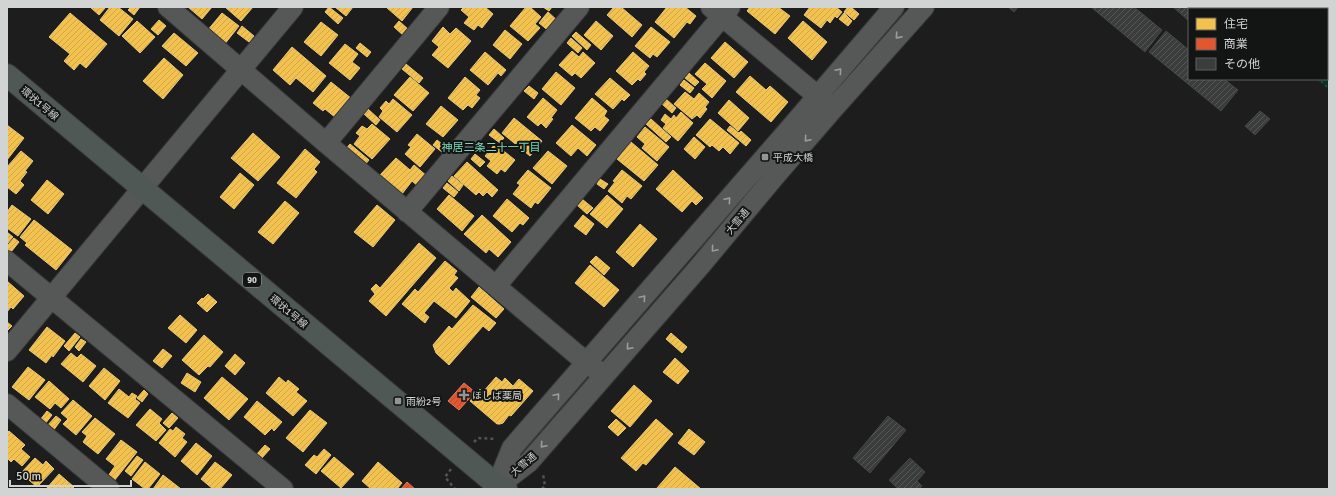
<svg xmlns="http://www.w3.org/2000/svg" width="1336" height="496" font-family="Signika,'Noto Sans JP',sans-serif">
  <defs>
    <pattern id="green-dots" width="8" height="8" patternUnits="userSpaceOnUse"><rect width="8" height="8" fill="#0c3227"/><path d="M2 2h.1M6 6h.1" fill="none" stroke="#2e4f45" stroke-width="1.8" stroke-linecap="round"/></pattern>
    <pattern id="homes-hatch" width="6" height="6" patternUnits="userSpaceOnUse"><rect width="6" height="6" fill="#f2c14e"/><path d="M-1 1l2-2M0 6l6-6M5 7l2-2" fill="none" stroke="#cea74b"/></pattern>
    <pattern id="shops-hatch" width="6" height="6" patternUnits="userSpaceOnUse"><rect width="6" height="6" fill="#e4572e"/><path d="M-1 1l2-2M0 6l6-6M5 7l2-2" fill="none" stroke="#b25033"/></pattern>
    <pattern id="building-hatch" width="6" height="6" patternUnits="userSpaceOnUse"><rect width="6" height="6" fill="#3b3c3c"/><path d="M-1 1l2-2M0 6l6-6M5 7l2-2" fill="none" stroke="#565757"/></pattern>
  </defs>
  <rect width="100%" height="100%" fill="#1d1d1d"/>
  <path fill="url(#green-dots)" d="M1230,7H1329V90L1316,79H1327V9H1233Z"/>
  <path fill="url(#homes-hatch)" stroke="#e8c776" d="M90,7H106L99,15Z
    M110,7H118L133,19L119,36L100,20Z
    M131,7H140L134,15L128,10Z
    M188,7H212L202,19Z
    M225,7H253L241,21Z
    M329,7L343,18L338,24L325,12Z
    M335,7H353L346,16Z
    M386,7H413L402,21Z
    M464,7H485L493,14L482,28L478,25L474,30L464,23L469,17L461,10Z
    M526,7H530L541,17L535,24L540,28L528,41L510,26Z
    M543,7H552L549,11Z
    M614,7H621L642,25L632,37L607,15Z
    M667,7H685L696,16L690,24L687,22L674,38L655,22Z
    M750,7H778L790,16L775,34L747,11Z
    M810,7H836L842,12L837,18L835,16L830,23L827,20L821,28L804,15Z
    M848,7H851L859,14L854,20L844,12Z
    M548,12L559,22L554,27L543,18Z
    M70,13L107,44L86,68L80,63L74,70L64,61L70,54L49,37Z
    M222,13L239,26L224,45L207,31Z
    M844,13L852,21L848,26L839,19Z
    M543,18L554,27L550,32L539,23Z
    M159,20L166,26L158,35L151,29Z
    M137,21L155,37L140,53L122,36Z
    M399,21L409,30L404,36L394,27Z
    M596,21L613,36L601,50L584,35Z
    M803,21L827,42L812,60L788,38Z
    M321,22L338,35L321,56L304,42Z
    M242,26L254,36L249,42L237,33Z
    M443,27L450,34L456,28L471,41L448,68L432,55L439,47L432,41Z
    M651,27L670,42L657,57L653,54L650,58L635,46Z
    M505,30L522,44L510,59L493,45Z
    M576,32L591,45L587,50L572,36Z
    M174,33L198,53L186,66L162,46Z
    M571,38L582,48L578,53L567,43Z
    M725,42L748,62L734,78L711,58Z
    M360,43L371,52L367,57L356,48Z
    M345,44L358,54L352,62L360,68L350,80L329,63Z
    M292,47L326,76L313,92L296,78L290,85L273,70Z
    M572,51L579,57L583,52L595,63L581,78L575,73L572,76L559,65Z
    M485,52L506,70L501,76L498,73L488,85L470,70Z
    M633,52L649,66L644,72L646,74L640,81L638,79L632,85L616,71Z
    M164,58L183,75L163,99L143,81Z
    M705,63L726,81L712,98L702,89L707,84L695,74Z
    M406,64L423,78L419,83L402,69Z
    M556,72L575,88L561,105L542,89Z
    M689,73L699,82L695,86L685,78Z
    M750,76L766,90L770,86L788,102L771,122L736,92Z
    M410,77L429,93L413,111L394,95Z
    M465,77L480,90L476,95L480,98L472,108L468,105L463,110L448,98Z
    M610,78L630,95L624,101L622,99L613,109L595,94Z
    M684,80L694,88L690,93L680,85Z
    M331,82L352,99L336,118L325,109L323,111L313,103Z
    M529,86L538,93L534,99L524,91Z
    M685,92L694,99L699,93L709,102L705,107L707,109L700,118L697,115L692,119L674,104Z
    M543,98L557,110L551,118L553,119L546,128L541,123L538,126L527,117Z
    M592,98L607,111L604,116L609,120L600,131L595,127L591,131L575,118Z
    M393,99L412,115L397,132L379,117L383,111L380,108L386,101L389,104Z
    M666,99L676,108L672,113L662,104Z
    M729,100L749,118L738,131L718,113Z
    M441,106L458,120L443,137L426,124Z
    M368,109L380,120L376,125L364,114Z
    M681,112L693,123L678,141L663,128L666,124L661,120L665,114L671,119L674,115L676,118Z
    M514,118L542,141L530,156L502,133Z
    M651,119L671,137L666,142L646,124Z
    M710,119L739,143L730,154L723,147L719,151L712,145L710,147L696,135Z
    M372,124L390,139L372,159L354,144L360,136L356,133L362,126L367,129Z
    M7,125L24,138L7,160Z
    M572,125L596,145L587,156L578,148L571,156L556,143Z
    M730,126L739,133L741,131L751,140L746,146L727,130Z
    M645,127L669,147L657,161L642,148L645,144L637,137Z
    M494,129L504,138L500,143L489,135Z
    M253,133L280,157L258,181L231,158Z
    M417,134L435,149L420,167L405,154L411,147L408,145Z
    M694,137L705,147L695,159L684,149Z
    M437,140L451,151L447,156L433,145Z
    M631,142L658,165L644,181L617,159Z
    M350,144L369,160L364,166L345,150Z
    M495,144L515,160L505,172L501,169L497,174L487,166L491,161L485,156Z
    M305,149L320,162L314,169L317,172L296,198L277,183Z
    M21,151L33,161L25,171L27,172L20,181L24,185L16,194L7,187V167Z
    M548,151L567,166L552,184L533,168Z
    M475,154L485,162L480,167L471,159Z
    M396,158L410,170L414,165L428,177L419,187L412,181L402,194L380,175Z
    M467,162L498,190L492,197L487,192L483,196L479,192L476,195L454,176Z
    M528,170L551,188L538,204L535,202L531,208L513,194L520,185L517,183Z
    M622,170L642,186L631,199L627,196L622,203L608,191L615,182L613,181Z
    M673,170L703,198L696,205L692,201L682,212L656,189Z
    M240,173L254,185L234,209L220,197Z
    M452,176L463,185L459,191L448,181Z
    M600,179L608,184L604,189L597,184Z
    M47,180L64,194L48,214L31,200Z
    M447,183L458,192L454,197L443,188Z
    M449,195L474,216L462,231L437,209Z
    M607,195L623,209L607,228L590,214Z
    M507,199L529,218L523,225L520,223L512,232L493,216Z
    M582,199L593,208L587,214L577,205Z
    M285,201L299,213L273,244L258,232Z
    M12,205L31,219L18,236L7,228V212Z
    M377,205L395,220L373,247L354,232Z
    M482,215L511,242L498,257L489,249L486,253L464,234Z
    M583,215L594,224L586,235L574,226Z
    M34,220L72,250L56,270L25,245L27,243L20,237Z
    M640,224L657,239L633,267L616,252Z
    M7,232L13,237L7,244Z
    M14,238L19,242L11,252L7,249V246Z
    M419,243L436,258L386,316L369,301L375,294L371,289L376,284L380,288Z
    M596,256L610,268L604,275L590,262Z
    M445,261L457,271L454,275L458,278L449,288L453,292L456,288L470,301L456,318L434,301L424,313L429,317L425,323L402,304L415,289L418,292Z
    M590,265L619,290L604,307L575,283Z
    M7,281L24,296L13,309L11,307L7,312Z
    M479,287L504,309L496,318L471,297Z
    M208,294L217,302L207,312L197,303L202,298L203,299Z
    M473,305L496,323L489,331L483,326L449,365L436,353L433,345L449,326L452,329Z
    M180,315L197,330L186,343L168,328Z
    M7,322L12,326L7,331Z
    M47,327L65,341L53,357L52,355L46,363L29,350Z
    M75,333L80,337L69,351L64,346Z
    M671,333L687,347L682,353L666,339Z
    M204,335L223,352L210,367L208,366L199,375L182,360Z
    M81,339L86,342L79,351L75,347Z
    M163,349L172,356L162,368L153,361Z
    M71,353L77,358L81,354L96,366L83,382L61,364Z
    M235,354L245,363L235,375L225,366Z
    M675,358L689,371L678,384L663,372Z
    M28,367L45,380L29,400L12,387Z
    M104,368L120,381L105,400L89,386Z
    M187,373L201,382L195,392L181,383Z
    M222,377L248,399L229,420L204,398Z
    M279,377L286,383L288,380L299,389L296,392L307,401L293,416L266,393Z
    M496,377L502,382L505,378L513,386L519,379L533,391L511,416L509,415L503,423L500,424H497L470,401L480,389L483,392Z
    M49,381L69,399L61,408L55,403L50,409L35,397Z
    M634,385L652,401L630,427L611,411Z
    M119,389L129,397L132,393L137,396L135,399L140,403L128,418L108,403Z
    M144,390L148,394L142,402L137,398Z
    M73,400L92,416L76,435L63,424L68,419L61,413Z
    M257,401L282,422L274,431L272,428L265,435L244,417Z
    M150,409L162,419L159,423L166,430L156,441L136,425Z
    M310,410L327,423L303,452L286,438Z
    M47,411L52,415L45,424L40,420Z
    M172,413L178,418L169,428L163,423Z
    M56,416L61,420L53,431L47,426Z
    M95,418L115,434L98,454L83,442L87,436L82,432Z
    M616,419L626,428L618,436L608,427Z
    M656,419L673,434L646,465L643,463L636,471L621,458Z
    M176,427L185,434L182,438L187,442L175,457L159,443L170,429L173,431Z
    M689,429L705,442L694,455L678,443Z
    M9,431L25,445L21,449L30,457L22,466L14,459L11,462L7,458V433Z
    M121,440L137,452L114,481L108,476L115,466L106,459Z
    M196,443L212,456L197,475L181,461Z
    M265,445L270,449L261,459L256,455Z
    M324,449L331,455L316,474L305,465L314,455L317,457Z
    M137,456L143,460L131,476L125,471Z
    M334,457L354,474L341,488L321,471Z
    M35,458L43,465L46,461L54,469L37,487L21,473Z
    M145,462L160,474L148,489H145L132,479Z
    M215,462L232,475L220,489H213L201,479Z
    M378,462L402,483L397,489H371L362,481Z
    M675,467L701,489H659L657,488Z
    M59,474L74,487L72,489H46Z
    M163,475L181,489H153Z"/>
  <path fill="url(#shops-hatch)" stroke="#df7c60" d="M464,383L475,392L459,410L448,401Z
    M407,482L415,489H401Z"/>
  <path fill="url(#building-hatch)" stroke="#464646" d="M1008,7H1018L1014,12Z
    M1091,7H1134L1162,30L1145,52Z
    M1173,7H1218L1220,9H1189V21Z
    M1166,31L1189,50V79H1224L1238,90L1221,111L1149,52Z
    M1260,111L1270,119L1255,135L1245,126Z
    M888,416L906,430L870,473L853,458Z
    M910,458L925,472L917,481L922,486L919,489H898L889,480Z"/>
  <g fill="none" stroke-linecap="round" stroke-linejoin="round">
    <g stroke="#383838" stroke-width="22">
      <path id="minor" d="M168,7L326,143L575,353L598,371
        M711,7L827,104
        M326,143L439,7
        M407,212L579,7
        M7,261L283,489
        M496,286L730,7
        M7,351L293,7
        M7,404L109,489
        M497,485L512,448L786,133L894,7
        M494,489L529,462L700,266L775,176L833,109L924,7"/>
    </g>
    <g stroke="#383838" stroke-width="24">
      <path id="major" d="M7,75L497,485L506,489"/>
    </g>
    <path stroke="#525353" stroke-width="2.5" stroke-dasharray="3 3" stroke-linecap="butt" d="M474,442L478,438L496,439
      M451,469L445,477L455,489
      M542,489L545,486L543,474"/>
    <use href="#minor" stroke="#565757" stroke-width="20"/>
    <use href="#major" stroke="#4f5855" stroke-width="22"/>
  </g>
  <defs><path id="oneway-chevron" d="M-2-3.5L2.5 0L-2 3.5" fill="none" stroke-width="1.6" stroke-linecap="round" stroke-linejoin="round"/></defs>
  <g stroke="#9a9c9b">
    <use href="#oneway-chevron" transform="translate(898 36) rotate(132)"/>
    <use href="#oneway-chevron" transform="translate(839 71) rotate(-49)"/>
    <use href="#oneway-chevron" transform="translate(807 139) rotate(131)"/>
    <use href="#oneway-chevron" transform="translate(728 200) rotate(-49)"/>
    <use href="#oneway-chevron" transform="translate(714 249) rotate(130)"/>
    <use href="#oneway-chevron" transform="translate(643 298) rotate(-49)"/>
    <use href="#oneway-chevron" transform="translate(629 347) rotate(131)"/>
    <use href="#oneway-chevron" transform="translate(557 396) rotate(-49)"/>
    <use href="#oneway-chevron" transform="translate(543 445) rotate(131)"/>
  </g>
  <g fill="#939493" stroke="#131514" stroke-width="1.5">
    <rect x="761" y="153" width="8" height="8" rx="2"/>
    <path d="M462 389h4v4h4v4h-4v4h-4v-4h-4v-4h4z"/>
    <rect x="394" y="397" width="8" height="8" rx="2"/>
  </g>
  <g text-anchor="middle" stroke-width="4" stroke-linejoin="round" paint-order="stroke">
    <rect fill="#131514" stroke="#999b9a" stroke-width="1" x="243" y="273" width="18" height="14" rx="3"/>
    <g font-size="9" font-weight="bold" fill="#d2d4d3">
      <text x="252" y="283">90</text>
    </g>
    <g font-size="10" fill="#d2d4d3" stroke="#131514">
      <text transform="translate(40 103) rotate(40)" y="4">環状1号線</text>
      <text transform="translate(737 221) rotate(-50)" y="4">大雪通</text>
      <text transform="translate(289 311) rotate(40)" y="4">環状1号線</text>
      <text transform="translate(523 464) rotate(-41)" y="4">大雪通</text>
    </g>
    <g font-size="10" fill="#d2d4d3" stroke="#131514" text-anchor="start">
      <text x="773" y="161">平成大橋</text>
      <text x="472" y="399">ほしば薬局</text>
      <text x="406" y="405">雨紛2号</text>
    </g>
    <g font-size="11" fill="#7bd8ba" stroke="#131514">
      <text x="491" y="151">神居二条二十一丁目</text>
    </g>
  </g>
  <rect width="1336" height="496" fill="none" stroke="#d2d4d3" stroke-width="16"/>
  <rect x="1188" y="8" width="140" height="72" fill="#131514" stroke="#5f6160"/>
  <rect x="1196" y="18" width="20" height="12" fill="#f2c14e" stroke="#5f6160"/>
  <text x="1224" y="28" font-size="12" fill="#d2d4d3">住宅</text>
  <rect x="1196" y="38" width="20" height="12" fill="#e4572e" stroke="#5f6160"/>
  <text x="1224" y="48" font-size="12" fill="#d2d4d3">商業</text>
  <rect x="1196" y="58" width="20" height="12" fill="#3b3c3c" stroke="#5f6160"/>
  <text x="1224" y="68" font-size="12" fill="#d2d4d3">その他</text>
  <path d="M10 480v6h121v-6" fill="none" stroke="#d2d4d3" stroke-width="2"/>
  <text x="16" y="480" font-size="12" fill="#d2d4d3" stroke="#131514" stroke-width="3" paint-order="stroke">50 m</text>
</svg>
